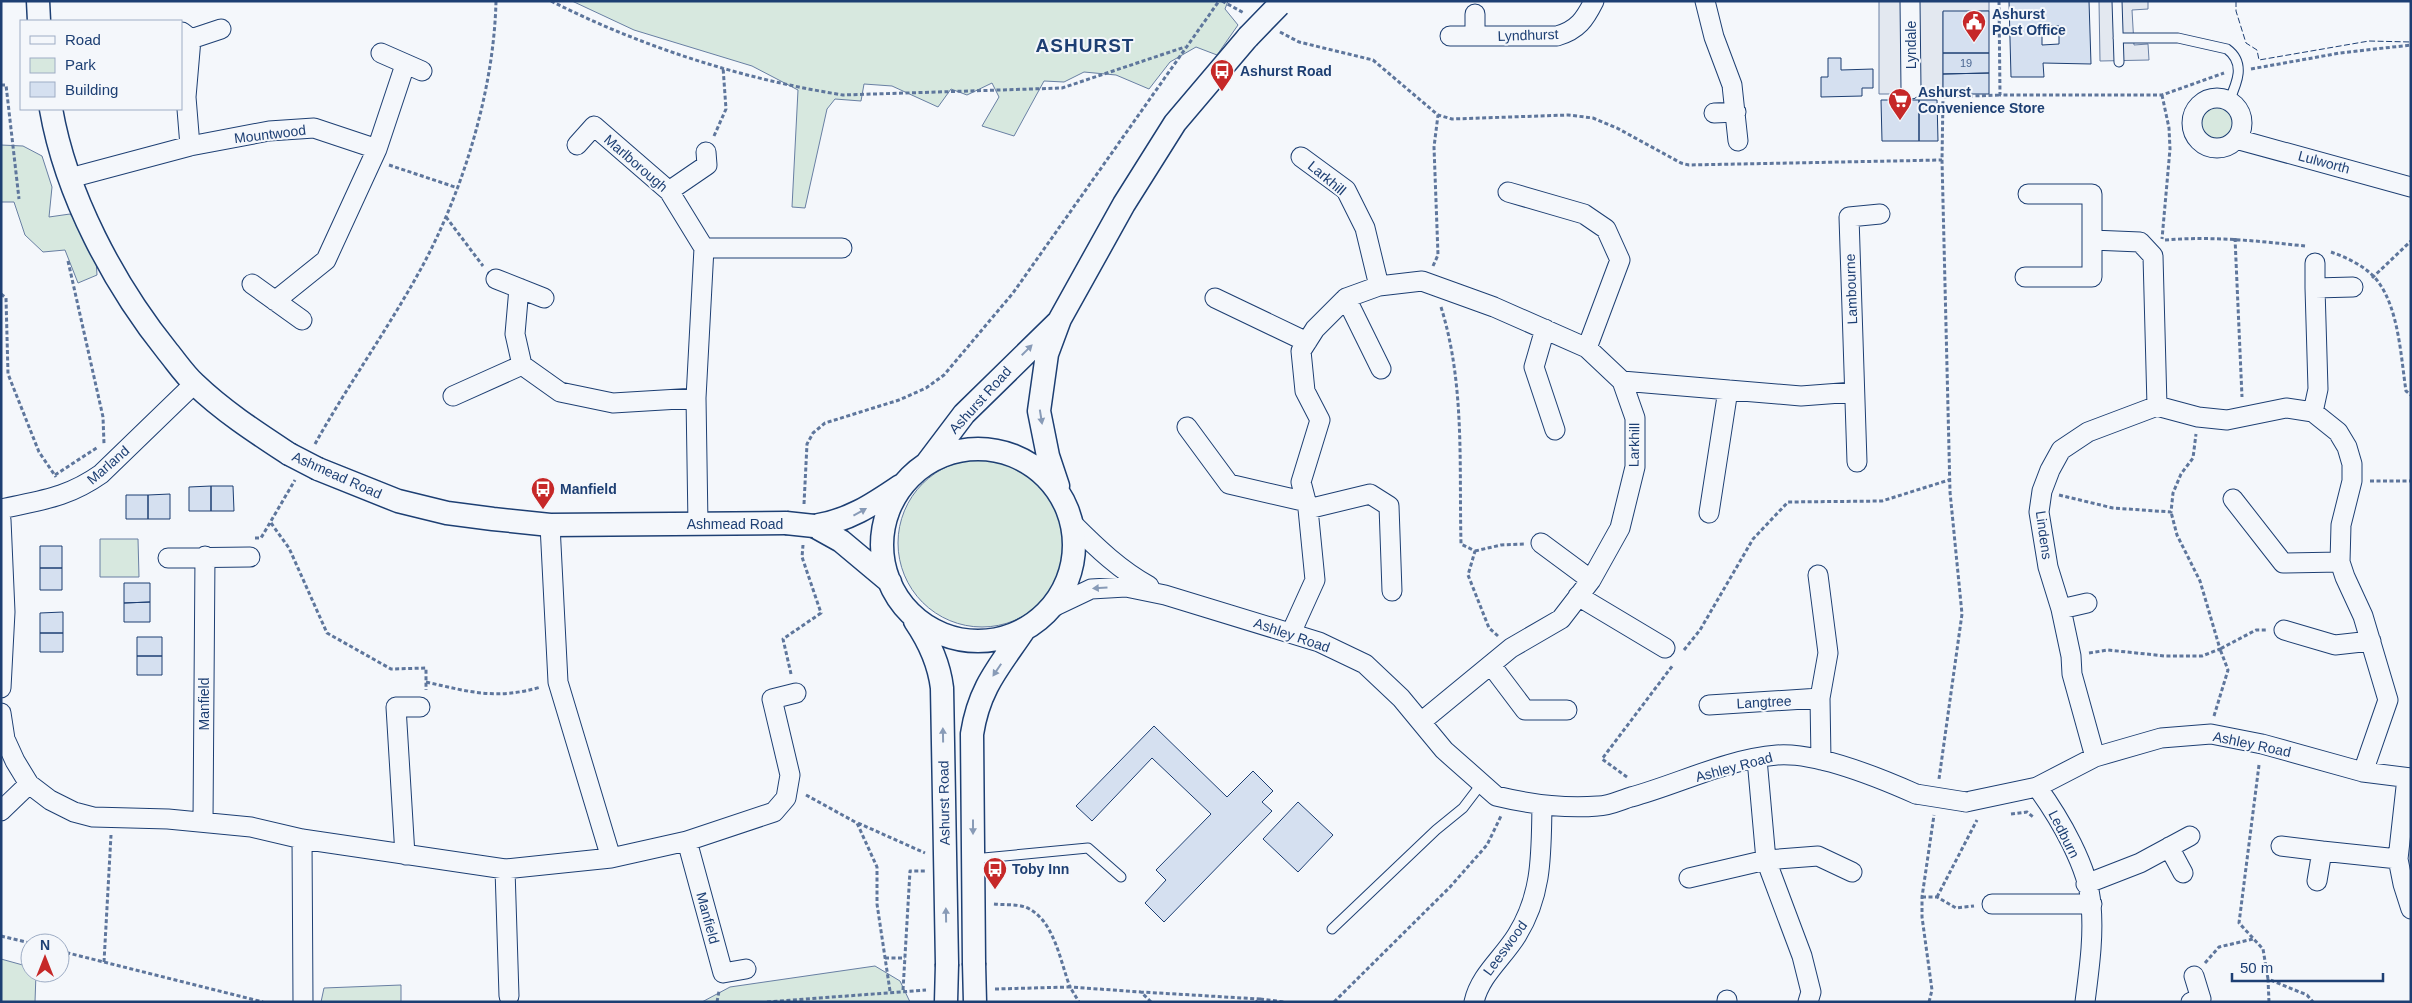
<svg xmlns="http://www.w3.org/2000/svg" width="2412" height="1003" font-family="Arial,sans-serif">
  <rect width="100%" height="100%" fill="#f4f7fb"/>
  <path fill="#d7e8df" stroke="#687fa3" d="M572,1H1228L1225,9L1238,25L1217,55L1196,47L1170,62L1149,89L1116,75L1084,72L1064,82L1044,81L1014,136L982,126L999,97L992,83L967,95L951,89L938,107L892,86L864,84L861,101L835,99L827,109L805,208L792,207L798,90L752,66L634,30Z
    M2201 124a17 17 0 1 1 34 0a17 17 0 1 1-34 0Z
    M1,145L23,146L42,156L52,187L49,217L70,214L95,244L97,275L78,283L65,250L43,252L25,235L14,202H1Z
    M898 543a84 84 0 1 1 168 0a84 84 0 1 1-168 0Z
    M100,539H138L139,577H100Z
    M1,959L30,967V973H36L35,1002H1Z
    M875,966L900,981L910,1002H702L730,987Z
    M401,985V1002H321L324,988Z"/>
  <path fill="#e3e8f0" stroke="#687fa3" d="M1879,1H1989V11L1943,12V94H1879Z
    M2099,1H2148V9L2132,10L2134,45L2148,44L2149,60L2100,61Z"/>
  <path fill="#d5e0f0" stroke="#1d3f73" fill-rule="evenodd" d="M2009,1H2089L2091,64L2043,63L2044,77H2011ZM2042,26H2059V44L2042,45Z
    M1943,11H1989V53H1943Z
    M1943,53H1989V73L1943,74Z
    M1828,58H1841V70L1873,69V88H1862V96L1821,97V77H1828Z
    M1989,73V94H1943V74Z
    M1881,100H1919V141H1882Z
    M1919,100H1937L1938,141H1919Z
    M211,486V511H189V487Z
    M211,486H233L234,511H211Z
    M170,494V519H148V495Z
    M126,495H148V519H126Z
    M40,546H62V568H40Z
    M40,568H62V590H40Z
    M124,583H150V602L124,603Z
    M150,602V622H124V603Z
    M63,612V633H40V613Z
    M40,633H63V652H40Z
    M137,637H162V656H137Z
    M137,656H162V675H137Z
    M1154,726L1227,797L1253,771L1273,791L1262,802L1272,811L1164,922L1145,903L1166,880L1156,870L1211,814L1152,758L1092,821L1076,806Z
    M1298,802L1333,835L1298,872L1263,839Z"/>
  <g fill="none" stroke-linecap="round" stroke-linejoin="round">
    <g stroke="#1d3f73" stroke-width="11">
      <path id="service" d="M2117,1L2119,62
        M2118,38H2178L2227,49C2246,63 2237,83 2229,101
        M973,859L1088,848L1121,877
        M1332,929L1436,830L1463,808L1482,783"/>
    </g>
    <g stroke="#1d3f73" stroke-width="21">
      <path id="minor" d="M1705,1L1714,37L1732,85L1738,141
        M1910,1L1911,89
        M182,32L191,39L221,29
        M1450,36H1475V14
        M1475,36H1557C1578,30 1585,19 1594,1
        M381,53L422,71
        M2192 123a25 25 0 1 1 50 0a25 25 0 1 1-50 0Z
        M1714,113L1736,112
        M2236,139L2411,187
        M577,145L594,126L669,191L704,248L696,398L698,524
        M190,146L186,97L191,39
        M1301,157L1346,190L1365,228L1379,286
        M70,178L190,146L269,131L314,128L377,149
        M669,191L707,165L706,152
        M1508,192L1584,214L1606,229L1620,260L1587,348
        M2092,240L2140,242L2153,256L2157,406
        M704,248H842
        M2315,263V288L2353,287
        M2025,277H2092V194H2028
        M496,279L544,298
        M252,284L302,320
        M519,288L515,334L522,365L560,392L613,403L696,398
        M1215,298L1307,342
        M1346,298L1381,369
        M275,301L326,260L377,149L405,65
        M1545,329L1534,367L1555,430
        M1622,381L1801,396L1854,392
        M453,396L522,365
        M2313,412L2318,389L2315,288
        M1187,427L1229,484L1307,502
        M1857,462L1849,217L1880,214
        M2233,499L2283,563L2340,562
        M1,509C41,500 67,498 101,474L194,384
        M1308,509L1370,494L1389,506L1392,591
        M1709,513L1728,390
        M1,520L5,612L1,688
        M1073,524C1097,548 1120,570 1149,586
        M550,525L558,682L611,858
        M1541,543L1591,580
        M168,558L250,557
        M1818,575L1828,653L1820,698L1821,760
        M1578,596L1665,648
        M2087,603L2061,609L2048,567L2039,512L2042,491L2050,470L2061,450L2088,432L2157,406L2198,417L2227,420L2286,408L2313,412L2338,432L2347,447L2352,464V481L2341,525L2340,562L2345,577L2363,616L2388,700L2363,772
        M1051,608L1091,589L1126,587L1165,595L1319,642L1365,664L1401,698L1444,750L1496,796C1529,804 1564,809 1598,806C1609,806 1621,800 1631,797C1679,784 1727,759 1777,755C1816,752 1880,778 1916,794
        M2061,609L2071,656L2072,674L2095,757
        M2284,630L2335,645L2371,641
        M1291,633L1315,580L1308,509L1301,482L1320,420L1305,391L1301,351L1315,329L1346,298L1379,286L1422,281L1494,307L1587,348L1622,381L1635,418V467L1620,528L1591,580L1561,619L1511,648L1421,722
        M1491,665L1525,710H1567
        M1709,705L1820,698
        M1,713L5,739L15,761L29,784L50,800L74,812L93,817L168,819L251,827L302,839L505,869L611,858L687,841L774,812L786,798L790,775L772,699L796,693
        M1757,759L1766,860L1802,956L1811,992L1808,1002
        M2407,778L2398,859L2403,884L2411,909
        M2037,787C2059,817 2089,868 2091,905C2094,937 2089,970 2085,1002
        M1966,802L2037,787L2095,757L2161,738L2211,734L2262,744L2363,772L2411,778
        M1,811L29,784
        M203,821L205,556
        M302,839L303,1002
        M687,841L723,973L746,969
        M2281,846L2322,851L2317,881
        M2169,847L2183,873
        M2322,851L2398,859
        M405,855L396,707H420
        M505,869L509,996
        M1689,878L1766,860L1818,856L1852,872
        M2086,884L2140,863L2190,836
        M1992,904H2092
        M1727,1000V1002
        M1474,1002C1480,975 1503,958 1517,935C1543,893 1541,852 1542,805
        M2191,1002L2201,999L2194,976"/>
    </g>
    <g stroke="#1d3f73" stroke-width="25">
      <path id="tertiary" d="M38,1L39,21
        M51,109C66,195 114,285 168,352C177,363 185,375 195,384C223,411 257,433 289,454
        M882 545a96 96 0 1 1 192 0a96 96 0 1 1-192 0Z
        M927,463L964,414L1058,322
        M318,469L398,501L447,513L493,519L550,525L786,523
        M1058,486L1048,456L1039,411L1047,354L1060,319L1124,204L1175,123L1248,37
        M814,526C848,521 872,505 900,486
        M814,526L841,541L890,582
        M915,621C930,643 939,663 942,688L947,964
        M974,963L972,734C979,688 999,667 1024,630"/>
    </g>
    <path stroke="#5e769c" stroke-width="3" stroke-dasharray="4 2.5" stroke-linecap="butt" d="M551,1C642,47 742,79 843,95L1062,88L1185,47
      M1222,1L1244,13
      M1999,1L2000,95H2162L2224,73
      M1280,32L1299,42L1373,60L1438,115L1452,119L1568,115L1593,118L1617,128L1681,163L1689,165L1942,160
      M2251,69L2340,53L2411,45
      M1,85H6L19,199
      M1928,94L1943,97L1942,160L1950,492L1962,614L1939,779
      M2162,95L2169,128L2170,149L2162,239
      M1943,97L2000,95
      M714,136L726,109L723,67
      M389,165L458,188
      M446,217L483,266
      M2235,238L2242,397
      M2165,240C2213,236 2258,241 2305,246
      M2331,252C2348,258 2369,268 2379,283C2399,311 2401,358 2406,391L2411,395
      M68,261L103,417L104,444
      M1433,266L1438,255L1434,147L1438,115
      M2372,278L2411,241
      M1,294L6,298L8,374L39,452L56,477
      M1441,307C1465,384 1459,465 1461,544L1475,551L1468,575L1489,628L1498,636
      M315,444C349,383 390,326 423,265C464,188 494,89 496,1
      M55,475L98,447
      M2370,481H2411
      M2059,495L2113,508L2171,512L2173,493L2181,474L2193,458L2196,434
      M804,504L807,444L813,433L825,423L899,400L926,388L944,375L1013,293L1219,1
      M271,523L289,548L327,633L391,669L426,668V690
      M255,538H261L295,480
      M1475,551L1501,545L1524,544
      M1684,650L1700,630L1753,539L1788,502L1882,501L1949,480
      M2089,653L2108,650L2165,656H2202L2220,649L2200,581L2177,535L2171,512
      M791,674L783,639L821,613L802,557L803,545
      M426,682C470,692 496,700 541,687
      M2214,716L2228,670L2220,649L2256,630H2266
      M2259,765L2239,923L2263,949L2268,979
      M1627,777L1602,759L1673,665
      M806,795L857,823L877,867V904L890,991
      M2011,814L2027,812L2033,817
      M858,823L925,853
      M1922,897H1937L1956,908L1974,906
      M1937,897L1977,820
      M994,904C1003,905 1016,904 1025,907C1054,918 1060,961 1070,987L1141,992
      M1,936L30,943
      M60,951L263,1002
      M885,958H905
      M104,962L111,835
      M2205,963L2219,947L2253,939
      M995,989L1070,987L1079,1002
      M903,990L910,871H925
      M1260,999L1284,1002
      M717,1002L719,991
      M767,1002L926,990
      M1151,1002L1141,992L1260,999L1256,1002
      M1334,1002L1450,887L1487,845L1501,816
      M1929,1002L1932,990L1922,917V897L1934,815
      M2269,1002L2268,979L2307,995L2313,1002"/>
    <use href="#service" stroke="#f4f7fb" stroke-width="9"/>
    <use href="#minor" stroke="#f4f7fb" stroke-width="19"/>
    <use href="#tertiary" stroke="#f4f7fb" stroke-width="22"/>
    <g stroke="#1d3f73" stroke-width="21" stroke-linecap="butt">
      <path id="minor-bridge" d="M1916,794L1966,802"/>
    </g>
    <g stroke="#1d3f73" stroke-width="25" stroke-linecap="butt">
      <path id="tertiary-bridge" d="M1248,37L1279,5
        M289,454L318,469
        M786,523L814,526
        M974,963L975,1002
        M946,1002L947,964"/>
    </g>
    <use href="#minor-bridge" stroke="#f4f7fb" stroke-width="19"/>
    <use href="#tertiary-bridge" stroke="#f4f7fb" stroke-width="22"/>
    <path stroke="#1d3f73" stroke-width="1" stroke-dasharray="6 2.5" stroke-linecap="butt" d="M2236,1V11L2246,43L2257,50L2259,60L2369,41L2411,42"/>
  </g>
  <defs><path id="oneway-solid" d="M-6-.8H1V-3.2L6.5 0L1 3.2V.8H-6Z" transform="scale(1.25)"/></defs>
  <g fill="#889bb7">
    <use href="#oneway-solid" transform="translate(1027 350) rotate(-45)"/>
    <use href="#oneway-solid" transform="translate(1041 417) rotate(81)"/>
    <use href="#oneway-solid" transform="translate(860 512) rotate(-29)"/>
    <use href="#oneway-solid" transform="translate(1100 588) rotate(176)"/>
    <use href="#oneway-solid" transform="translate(997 670) rotate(124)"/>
    <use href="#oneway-solid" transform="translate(943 735) rotate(-91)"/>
    <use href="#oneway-solid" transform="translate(973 827) rotate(90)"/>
    <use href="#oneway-solid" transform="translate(946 915) rotate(-91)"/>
  </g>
  <defs>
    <g id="civic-pin" transform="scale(1.25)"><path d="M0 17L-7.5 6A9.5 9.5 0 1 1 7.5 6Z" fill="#c62828" stroke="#f4f7fb"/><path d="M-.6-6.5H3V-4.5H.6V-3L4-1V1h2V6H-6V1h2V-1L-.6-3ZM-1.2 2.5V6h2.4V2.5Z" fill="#fff"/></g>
    <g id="bus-pin" transform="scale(1.25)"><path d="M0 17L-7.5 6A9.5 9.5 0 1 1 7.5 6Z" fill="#c62828" stroke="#f4f7fb"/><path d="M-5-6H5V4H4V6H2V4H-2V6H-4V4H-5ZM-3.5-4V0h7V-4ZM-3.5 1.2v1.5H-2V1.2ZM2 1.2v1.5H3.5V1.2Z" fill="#fff"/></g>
    <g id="supermarket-pin" transform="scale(1.25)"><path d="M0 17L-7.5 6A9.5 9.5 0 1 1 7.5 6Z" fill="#c62828" stroke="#f4f7fb"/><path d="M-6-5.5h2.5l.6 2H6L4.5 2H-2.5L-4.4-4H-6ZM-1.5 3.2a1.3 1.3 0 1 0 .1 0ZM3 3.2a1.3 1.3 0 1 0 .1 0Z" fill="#fff"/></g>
  </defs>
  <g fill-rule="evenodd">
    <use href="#civic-pin" x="1974" y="22"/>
    <use href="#bus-pin" x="1222" y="71"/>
    <use href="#supermarket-pin" x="1900" y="100"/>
    <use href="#bus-pin" x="543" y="489"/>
    <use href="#bus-pin" x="995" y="869"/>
  </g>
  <g text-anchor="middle" stroke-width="4" stroke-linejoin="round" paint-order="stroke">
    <g font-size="11" fill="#4b6792">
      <text x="1966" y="67">19</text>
    </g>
    <g font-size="14" font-weight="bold" fill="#1d3f73" stroke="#f4f7fb" text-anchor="start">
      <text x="1992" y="19">Ashurst<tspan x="1992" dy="16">Post Office</tspan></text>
      <text x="1240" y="76">Ashurst Road</text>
      <text x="1918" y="97">Ashurst<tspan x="1918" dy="16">Convenience Store</tspan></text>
      <text x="560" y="494">Manfield</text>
      <text x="1012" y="874">Toby Inn</text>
    </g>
    <g font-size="14" fill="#1d3f73" stroke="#f4f7fb">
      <text transform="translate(1528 35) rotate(-2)" y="5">Lyndhurst</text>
      <text transform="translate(1911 45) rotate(-90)" y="5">Lyndale</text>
      <text transform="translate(270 134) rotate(-7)" y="5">Mountwood</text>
      <text transform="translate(2324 162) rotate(15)" y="5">Lulworth</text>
      <text transform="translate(636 163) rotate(41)" y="5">Marlborough</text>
      <text transform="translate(1327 178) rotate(40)" y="5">Larkhill</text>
      <text transform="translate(1851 289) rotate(-92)" y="5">Lambourne</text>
      <text transform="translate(980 400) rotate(-48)" y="5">Ashurst Road</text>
      <text transform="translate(1634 445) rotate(-89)" y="5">Larkhill</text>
      <text transform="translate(108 465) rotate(-41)" y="5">Marland</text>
      <text transform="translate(337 475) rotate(24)" y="5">Ashmead Road</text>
      <text x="735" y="529">Ashmead Road</text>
      <text transform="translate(2044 535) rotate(82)" y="5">Lindens</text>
      <text transform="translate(1292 635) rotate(19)" y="5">Ashley Road</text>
      <text transform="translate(1764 702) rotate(-3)" y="5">Langtree</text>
      <text transform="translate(204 704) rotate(-90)" y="5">Manfield</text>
      <text transform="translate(2252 744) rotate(12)" y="5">Ashley Road</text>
      <text transform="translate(1734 767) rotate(-15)" y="5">Ashley Road</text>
      <text transform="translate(944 803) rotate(-91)" y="5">Ashurst Road</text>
      <text transform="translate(2064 834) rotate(63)" y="5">Ledburn</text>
      <text transform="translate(708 918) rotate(75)" y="5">Manfield</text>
      <text transform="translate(1505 948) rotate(-54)" y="5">Leeswood</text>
    </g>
    <g font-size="19" font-weight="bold" letter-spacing="1" fill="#1d3f73" stroke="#f4f7fb">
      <text x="1085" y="52">ASHURST</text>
    </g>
  </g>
  <rect width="2412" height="1003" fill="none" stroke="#1d3f73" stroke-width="5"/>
  <rect x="20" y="20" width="162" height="90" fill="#f4f7fb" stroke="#9eadc5"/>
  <rect x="30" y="36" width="25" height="8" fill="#f4f7fb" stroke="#9eadc5"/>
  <text x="65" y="45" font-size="15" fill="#1d3f73">Road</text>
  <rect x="30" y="58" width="25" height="15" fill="#d7e8df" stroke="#9eadc5"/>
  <text x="65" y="70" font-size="15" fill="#1d3f73">Park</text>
  <rect x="30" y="82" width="25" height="15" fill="#d5e0f0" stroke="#9eadc5"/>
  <text x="65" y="95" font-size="15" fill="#1d3f73">Building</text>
  <g transform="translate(45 958)"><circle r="24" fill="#f4f7fb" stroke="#9eadc5"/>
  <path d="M0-4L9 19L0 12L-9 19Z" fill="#c62828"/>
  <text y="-8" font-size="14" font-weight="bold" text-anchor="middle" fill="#1d3f73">N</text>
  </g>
  <path d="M2232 973v8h151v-8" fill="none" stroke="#1d3f73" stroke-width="2.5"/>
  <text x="2240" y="973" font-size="15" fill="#1d3f73" stroke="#f4f7fb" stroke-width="4" paint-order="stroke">50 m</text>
</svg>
